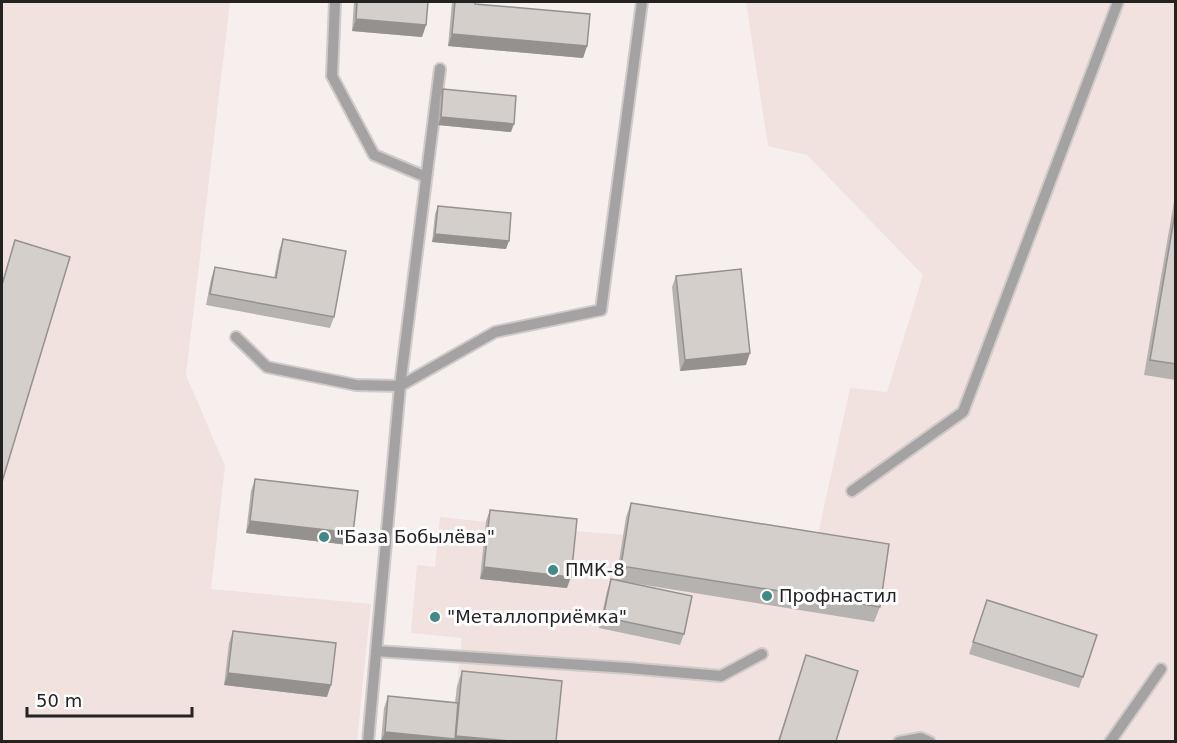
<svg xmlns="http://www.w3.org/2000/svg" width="1177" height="743" font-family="'DejaVu Sans',sans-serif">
  <rect width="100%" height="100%" fill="#f6efee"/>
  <path fill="#f1e2df" d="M2,2H230L186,375L225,466L211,589L371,604L357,741H2Z
    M746,2H1175V741L381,742L384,708L454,715L462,638L411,633L417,565L435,567L440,517L573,531L815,548L850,388L887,392L923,275L807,155L768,146Z"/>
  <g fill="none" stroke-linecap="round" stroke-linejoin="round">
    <g stroke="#d0cac9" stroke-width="14">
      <path id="lane" d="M335,2L332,76L374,155L426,177
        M236,337L267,367L356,385L400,386L495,332L601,310L642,2
        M852,491L963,412L1118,2
        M376,651L628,668L721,676L762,654
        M368,742L400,386L440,69
        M899,742L921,738L930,742
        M1110,742L1161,669"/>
    </g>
    <use href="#lane" stroke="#a5a2a3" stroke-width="10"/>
  </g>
  <path fill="#b6b2af" d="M354,2H428L426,25L422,37L352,31Z
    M452,2H475V4L587,46L583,58L448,46Z
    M443,89L511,132L438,125L440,97Z
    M1176,190V380L1144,375Z
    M438,206L506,249L432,242L435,214Z
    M283,239L334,317L330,328L206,305L211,279L215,267L274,278L279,251Z
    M15,240L2,482V282Z
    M676,276L746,365L680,371L672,287Z
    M255,479L353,533L349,545L246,533L251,491Z
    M631,503L880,607L874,622L620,581L684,634L680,645L599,628L607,591L611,579L616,580L626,517Z
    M490,510L567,588L480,579L486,521Z
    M987,600L1083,677L1079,688L969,654Z
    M233,631L327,697L224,685L229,643Z
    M806,655L836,741H778Z
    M462,671L556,741H381L384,708L388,696L455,703L457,686Z"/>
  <path fill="#94918e" d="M356,19L426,25L422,37L352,31Z
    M452,34L587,46L583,58L448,46Z
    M441,117L514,124L511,132L438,125Z
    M435,234L509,241L506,249L432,242Z
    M750,353L746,365L680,371L685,360Z
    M250,521L353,533L349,545L246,533Z
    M484,567L571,577L567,588L480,579Z
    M228,673L331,685L327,697L224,685Z
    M385,732L455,739L456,736L511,741H381Z"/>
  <path fill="#d4cfcb" stroke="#94918e" stroke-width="1.5" d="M357,2H428L426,25L356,19Z
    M455,2H475V4L590,14L587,46L452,34Z
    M443,89L516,96L514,124L441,117Z
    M438,206L511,213L509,241L435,234Z
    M1176,207V364L1150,360Z
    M283,239L346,251L334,317L210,294L215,267L276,278Z
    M15,240L70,257L2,482V285Z
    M741,269L750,353L685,360L676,276Z
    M255,479L358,491L353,533L250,521Z
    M631,503L889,544L880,607L621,566Z
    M490,510L577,519L571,577L484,567Z
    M611,579L692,596L684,634L603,617Z
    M987,600L1097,635L1083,677L973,642Z
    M233,631L336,643L331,685L228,673Z
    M806,655L858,671L836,741H779Z
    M462,671L562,681L556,741H511L456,736Z
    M388,696L458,703L455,739L385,732Z"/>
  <g fill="#418987" stroke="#fefefe" stroke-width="2">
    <circle cx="324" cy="537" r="6"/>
    <circle cx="553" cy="570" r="6"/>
    <circle cx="767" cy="596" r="6"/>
    <circle cx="435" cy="617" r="6"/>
  </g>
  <g text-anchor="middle" stroke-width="6" stroke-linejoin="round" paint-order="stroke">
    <g font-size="18" fill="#252222" stroke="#fefefe" text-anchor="start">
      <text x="336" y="543">"База Бобылёва"</text>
      <text x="565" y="576">ПМК-8</text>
      <text x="779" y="602">Профнастил</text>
      <text x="447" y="623">"Металлоприёмка"</text>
    </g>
  </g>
  <rect width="1177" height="743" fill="none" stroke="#252222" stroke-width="6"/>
  <path d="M27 707v9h165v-9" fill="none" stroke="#252222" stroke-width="3"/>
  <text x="36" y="707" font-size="18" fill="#252222" stroke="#fefefe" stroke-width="4.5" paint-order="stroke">50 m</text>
</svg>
